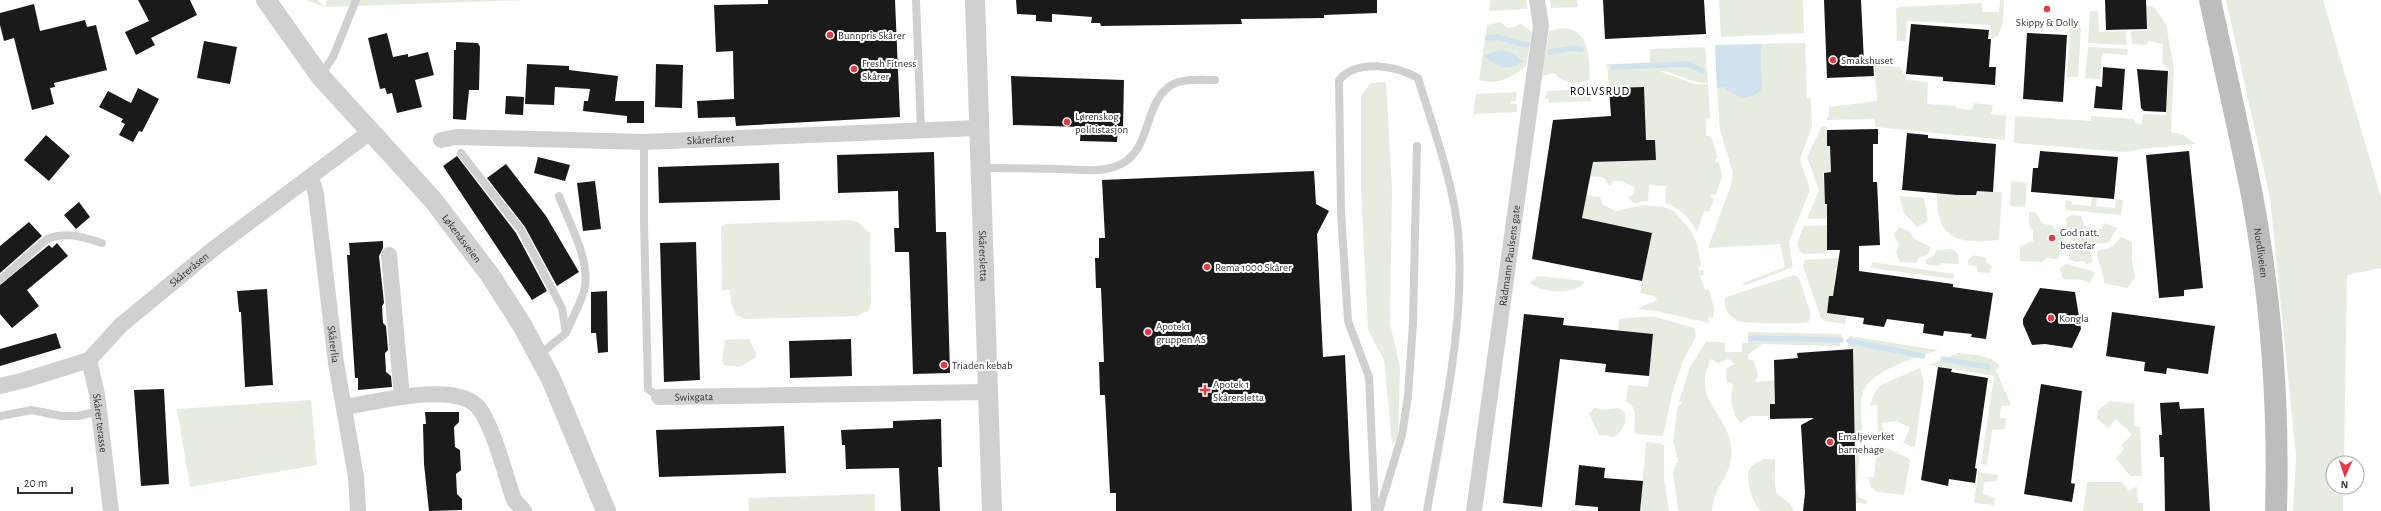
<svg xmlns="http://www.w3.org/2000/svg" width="2381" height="511" font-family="'Alegreya Sans',sans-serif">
  <rect width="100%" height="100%" fill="#fff"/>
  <path fill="#e6ecdf" d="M306,0H318L325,7L327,0H527L325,7Z
    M1490,0H1526L1528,9L1489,11Z
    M1550,0H1577L1578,7L1551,8Z
    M1719,0H1803L1804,33L1721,37Z
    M2000,0H2004L2003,22L1998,36L1991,39V25L1907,21L1906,41H1897L1896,9L1899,7L1982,3V12H1999Z
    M2226,0H2323L2381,197V268L2347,275L2344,463H2333V487H2343V511H2293L2296,457L2270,198Z
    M2146,6L2154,7L2166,24L2174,69L2171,132L2183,135L2196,144L2141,149L2126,152L2014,143L2015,116L2091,121V116L2134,119V123L2142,124L2143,114L2166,115L2169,69L2162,63L2163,44L2149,41L2146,45L2132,44L2131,31L2147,30Z
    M2090,11H2098L2099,32L2126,31L2127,45L2088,43Z
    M1500,22L1508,28L1517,26L1520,23L1532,32L1526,66C1512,78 1497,85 1479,80L1487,25Z
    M1562,28C1590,29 1589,57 1590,79C1577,85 1564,84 1554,73L1542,76L1549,31Z
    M2070,28H2081L2078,77H2067Z
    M1805,43L1807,98H1811L1812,126L1800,159L1810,190L1789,242L1793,267L1744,286L1743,283L1785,267L1780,244L1708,248L1731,185L1733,173L1720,130L1717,89L1724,87L1762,90L1761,44Z
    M1705,47L1708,83C1690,84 1676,71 1659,71L1695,84H1708L1710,118H1706V136H1711L1718,158L1715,159L1716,163L1719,162L1722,176L1716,195L1712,194L1711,197L1714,199L1709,212L1704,211L1697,232C1689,218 1680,207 1665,203L1666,186L1649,185L1648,201L1634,203L1627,197L1634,195V187L1622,181H1614L1610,186L1603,177L1590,176L1593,162L1656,160L1655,140H1646L1644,87L1609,88L1607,64L1650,63V49Z
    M2088,47L2128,49L2127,55L2102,53L2100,79L2085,78Z
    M1874,60H1887L1888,66L1900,67L1907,80L1928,82L1927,104L1956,106V108L1972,110L1973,103L1993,105L1991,114L2006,116L2005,140L1876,127L1874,119L1826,120L1829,115V107L1877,101Z
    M1386,82L1392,190L1390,323L1400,367L1398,439L1392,444L1384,360L1368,330L1361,190V96L1371,83Z
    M1591,89V101L1548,103L1549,99H1545L1547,91Z
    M1517,92L1516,101H1510V104H1517V112L1473,114L1476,94Z
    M1822,126L1827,127V145L1830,146L1831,172L1823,173L1824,184H1827L1825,204H1827L1833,218L1807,219L1819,190L1807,157Z
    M2011,181L2027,183L2025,207L2010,206Z
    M1977,191L2002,192L1999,240C1958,244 1936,241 1937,193L1976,195Z
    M1586,195L1600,197L1603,205L1616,211L1643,205L1664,207L1675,212L1691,231L1697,244L1701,266L1698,267L1699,271L1703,270L1704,275L1700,276L1705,290L1709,289L1714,308L1713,318L1709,317L1708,320L1710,323L1656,311L1637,309L1657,300L1655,296L1640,293L1652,233L1582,218Z
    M1899,196L1924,198L1928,221L1917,227L1904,213Z
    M2092,197H2097L2096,206L2115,208L2116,199L2123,200L2121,215L2065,210L2066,200L2072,201V204L2091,206Z
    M2029,212H2035L2043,224L2052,225L2056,231L2063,233L2066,247L2057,259L2047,258L2042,262L2020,261V246L2033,241V230L2029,226Z
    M2071,215L2081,216L2085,227L2101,229L2104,223L2117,228L2108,243H2075L2069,237L2066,219Z
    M850,220L858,222L870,233L871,303L869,310L857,316L746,319L736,315L731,303L730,290H722L721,227L725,224Z
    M1833,225V232L1827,233V253L1805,254L1799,251L1797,243L1804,226Z
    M1899,227L1911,232L1913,238L1931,247L1928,255L1918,258L1916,263L1900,262L1896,252L1899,245L1894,234Z
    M2121,237L2132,242V260L2135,278L2127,288L2104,283C2104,271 2097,263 2097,251L2112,247Z
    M2075,247L2090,250L2093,262L2087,264L2084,261L2076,262L2069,259V253L2075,250Z
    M1952,249L1958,254L1959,264L1941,263L1939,266L1926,264V259L1933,257L1937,250Z
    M1974,255L1986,258V262L1992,267L1989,273L1978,272L1976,266L1968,265V260Z
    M1840,258L1849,269L1837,267L1834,288L1836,289L1835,297L1829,296L1827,315L1830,316V313L1846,316L1845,324L1825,321L1821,318L1803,266L1805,260Z
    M1872,262L1954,274V279L1871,268Z
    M2066,264C2077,268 2085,267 2095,273L2090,283L2082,280L2063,279L2060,268Z
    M1794,275L1799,278L1811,314L1809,322C1800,325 1754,323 1743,322C1732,321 1720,307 1726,297Z
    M1538,276L1585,281C1577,296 1541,293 1530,283Z
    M1641,317H1656L1694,328L1696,336L1683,361L1673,390L1663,436L1636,434L1634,430C1634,417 1639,409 1626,401L1628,385L1648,387L1653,334L1618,331L1619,319Z
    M1748,332L1842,334L1840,346L1762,344L1748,355V359L1754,361L1758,375L1755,382L1775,380L1780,403L1770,404V416H1750L1740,423C1730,409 1730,400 1733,384L1727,383L1726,369L1734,364L1732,361L1728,359L1718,363L1711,359C1692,399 1723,409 1730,441C1738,473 1713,484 1712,511H1681L1678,510L1673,472L1678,460L1673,441L1678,405H1681L1682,402L1679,401L1690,367L1706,342H1725V352H1742V343H1748Z
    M1849,336L1938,350C1916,358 1868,370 1862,395C1859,408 1862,425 1863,438H1857V436H1854L1852,349L1848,346Z
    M749,339L756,353L755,358L740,367L724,365L722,361L725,340Z
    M1958,353C1972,355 1992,354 2000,367L1996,370L2011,405L2001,406L2000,418H2006L2005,429L1992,430L1987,465L1981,464L1994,376L1929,365Z
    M1920,368L1924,383L1915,446L1912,447L1901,442H1904L1910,427L1896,421L1881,423L1885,432L1887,443L1872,436V433H1878L1877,405L1871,406C1871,397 1875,391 1881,385Z
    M311,400L317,465L190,487L177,409Z
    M2110,401L2134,404V426L2140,427L2142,476H2130L2116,458L2124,449L2121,446L2132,434L2116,419L2108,428L2097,418L2098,410Z
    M1594,408L1606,410L1618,408L1624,411C1628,421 1623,431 1614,437L1599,435L1589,414Z
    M1646,442L1662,444L1664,446V480L1669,511H1640Z
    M1880,445L1908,458L1910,461L1904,495L1877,492L1871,487L1868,477H1874L1877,450L1871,449V446Z
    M1861,446L1856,489L1859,497L1867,501L1866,504L1851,502L1854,447Z
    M1764,459H1775C1776,470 1773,484 1777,494L1790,504L1794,511H1761C1753,504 1744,478 1750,468C1753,464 1759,461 1764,459Z
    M1978,472L1998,475L1997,481L1984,482L1983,494L1995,498L1994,505L1974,503Z
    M2087,482H2122L2129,491L2137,486L2138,503H2143V511H2083Z
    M875,494V511H749L748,498Z"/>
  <path fill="#cfe2ee" d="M1761,44L1762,90C1748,101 1737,98 1724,87L1717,89L1715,45Z
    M1502,50L1513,53L1523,62C1509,71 1495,68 1484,55Z"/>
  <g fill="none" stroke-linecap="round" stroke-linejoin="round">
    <path stroke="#cfe2ee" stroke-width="5.5" d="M1488,38L1497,37L1527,45
      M1550,52L1573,48L1581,49
      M1613,67L1689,64L1702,71
      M1751,338L1841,340
      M1849,341L1923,356
      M1943,359L1988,367"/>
  </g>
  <path fill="#1a1a1a" d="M138,0H190L197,15L151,38L155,45L136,55L125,32L149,21Z
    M768,0H895L900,117L736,126L735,117L698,118L697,101L734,99L733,51L716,52L714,5L768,4Z
    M1016,0H1377V13L1324,15V18L1241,19L1242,24L1101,26L1100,23H1091L1092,17L1052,14V22L1036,21V15L1017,14Z
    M1603,0H1704L1706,34L1605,39Z
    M1824,0H1861L1864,62L1873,61L1874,76L1827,78Z
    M2105,0H2146L2147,29L2106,30Z
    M34,4L40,31L85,20L87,27L96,25L107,70L54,83L55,87L50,88L54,104L32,110L14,38L4,41L0,25V13Z
    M1911,24L1989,30L1988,39H1991L1989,67H1996L1995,85L1943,81V77L1906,74Z
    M387,33L393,57L408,54V57L428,52L434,75L415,80L422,107L397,113L392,93L387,94L385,88L380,89L368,38Z
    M2027,33L2067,35L2063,102L2023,99Z
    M204,41L237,47L230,84L197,78Z
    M456,42L478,43L480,47L479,90H469L466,120L453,119L454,50H456Z
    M527,64L569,66V70L618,76L615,101H644V123H627V116L583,111L584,101H588L590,89L555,87L554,105L525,104Z
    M656,64L683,65L682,108L655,107Z
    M2103,67L2125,69L2122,110L2094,108L2096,86L2102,87Z
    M2137,69L2168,71L2166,112L2144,111L2141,108Z
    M1011,76L1124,80L1123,128H1118L1117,142L1080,141L1081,127L1013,125Z
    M1644,87L1646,140H1655L1656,160L1593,162L1582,218L1652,233L1642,281L1532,259L1553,120L1611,116L1609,88Z
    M138,88L159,99L142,132L139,131L133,142L119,135L125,124L121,122L123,119L99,107L108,91L131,103Z
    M506,96L524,97L523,115L505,114Z
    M1878,129V144H1873V182H1877L1880,245L1859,246V271L1953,284V287L1993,293L1986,339L1971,337L1972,334L1944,331L1943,336L1923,333L1924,324L1887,319L1884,327L1863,324L1864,318L1827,313L1829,296H1833L1840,250H1827V204H1825L1824,173L1831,172L1830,146H1827V130Z
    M1907,133L1928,135V138L1996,144L1993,192L1977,191L1976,195H1957L1902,190Z
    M46,135L70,156L49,181L24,160Z
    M2040,151L2118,157L2114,199L2031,192L2033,168H2038Z
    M2189,151L2203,288L2184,290V296L2159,298L2146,155Z
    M934,152L936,232H946L950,373L913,374L909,252H895L894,228H899L898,191L838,193L837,155Z
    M457,156L516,233L547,291L532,300L443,166Z
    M538,157L570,165L565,181L534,173Z
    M779,163L780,200L659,203L658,167Z
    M506,164L546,216L579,272L557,286L525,227L487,178Z
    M1314,171L1316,204L1329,211L1317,234L1323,357L1345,355L1352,511H1116V493H1110L1105,395H1100L1099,362H1104L1101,288H1096L1095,258H1099V238H1105L1102,180Z
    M595,181L601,229L583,231L577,183Z
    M79,202L90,217L76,229L64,215Z
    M29,222L42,236L0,273V246Z
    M383,241V248L379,256L384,303L382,306L383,323L386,326L388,350L385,353L386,372L391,376L392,387L358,390V378H355L347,255H350L349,243Z
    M696,242L700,380L664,382L660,243Z
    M57,243L68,256L27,290L39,306L12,328L0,314V285L49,245L52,248Z
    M2040,288L2075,292L2081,329L2072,348L2045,344L2032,345L2023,324V319Z
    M267,289L273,385L245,387L241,312H239L237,291Z
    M607,291L608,352L598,353L596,333H591V292Z
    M2112,312L2215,326L2208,374L2167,368L2166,374L2144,371L2145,362L2106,356Z
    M1524,314L1564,318L1563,325L1653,334L1649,376L1605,372L1606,364L1560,359L1542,507L1503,503Z
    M56,333L61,348L0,366V349Z
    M851,339L852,376L790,378L789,341Z
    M1853,349L1856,511H1803L1805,493L1801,425L1814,418L1770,419V404H1775L1774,360L1798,358L1797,353Z
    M1938,367L1952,369L1951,372L1988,378L1975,468L1977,469L1975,483L1949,479L1948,486L1921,480Z
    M2041,384L2082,391L2071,483L2075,484L2072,502L2024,494Z
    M164,389L169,484L141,486L134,390Z
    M2179,402L2180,409L2204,408L2210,511H2165L2164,457H2160L2159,435H2162L2160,403Z
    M425,412H459V422L454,427L455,447L460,450L461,470L456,474L457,494L462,499V510L429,511L424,464L423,424H426Z
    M941,419L942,467H938L940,511H901L899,468L846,469L845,445H842L841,430L893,428V421Z
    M784,426L786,473L659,477L656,430Z
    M1579,465L1605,468L1604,478L1643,481L1640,511H1598V507L1575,505Z"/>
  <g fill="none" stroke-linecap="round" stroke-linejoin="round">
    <path stroke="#d0d0d0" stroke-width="8" d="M916,0L921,130
      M320,76L333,57L356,0
      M644,142V221L648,389L659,397
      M461,153L521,230L562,308L566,333L539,355
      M981,168C1006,168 1032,168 1057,169C1077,169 1102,174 1121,164C1152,148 1143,105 1170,86C1182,78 1202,80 1215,80
      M559,196C569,223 592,263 584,291C580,305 572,318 567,331
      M0,280L47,239C66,231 83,237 102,243
      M0,416L32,410L61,416H78L99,411
      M1375,511L1369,377L1348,321L1341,212L1339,80C1358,58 1396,66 1418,78C1433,128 1453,180 1458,232C1466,321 1442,424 1427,511
      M1379,511L1402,435L1408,396L1413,323L1417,146"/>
    <g stroke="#d0d0d0" stroke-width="16">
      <path id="s1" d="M441,140L457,137L644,142L979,128"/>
      <path id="s2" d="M311,177L316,194L336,363L356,477L358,511"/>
      <path d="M389,255L402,397"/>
      <path id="s3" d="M89,360L97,394L111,511"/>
      <path id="s4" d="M0,386L25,380L89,360L121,325L212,250L370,132"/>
      <path id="s5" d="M659,397L988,392"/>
      <path d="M345,407C376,402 451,382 476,405C492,420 506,478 514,500L524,511"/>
      <path id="s6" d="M1474,511L1541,26L1537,0"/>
    </g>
    <g stroke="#d0d0d0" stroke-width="20">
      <path id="s7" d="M266,0L320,76L433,200L490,275L522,325L551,379L606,511"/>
      <path id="s8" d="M975,0L992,511"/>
    </g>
    <path stroke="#bdbdbd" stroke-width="22" id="s9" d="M2210,0C2224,65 2239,130 2252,195C2271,298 2279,406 2276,511"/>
  </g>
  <g fill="#e63946" stroke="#fff" stroke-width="1.5">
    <circle cx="2047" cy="9" r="4"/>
    <circle cx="830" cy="35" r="4"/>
    <circle cx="1833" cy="60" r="4"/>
    <circle cx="854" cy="69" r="4"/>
    <circle cx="1067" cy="122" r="4"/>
    <circle cx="2052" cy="238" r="4"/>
    <circle cx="1207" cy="267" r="4"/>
    <circle cx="2051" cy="318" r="4"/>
    <circle cx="1148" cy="332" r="4"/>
    <circle cx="944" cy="365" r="4"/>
    <path d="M1203 384h4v4h4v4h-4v4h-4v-4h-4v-4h4z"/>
    <circle cx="1830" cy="442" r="4"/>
  </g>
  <g text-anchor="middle" stroke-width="4" stroke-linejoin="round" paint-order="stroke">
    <g font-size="11" fill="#333" stroke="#fff" text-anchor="start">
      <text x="2047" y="26" text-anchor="middle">Skippy &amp; Dolly</text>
      <text x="838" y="39">Bunnpris Skårer</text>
      <text x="1841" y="64">Smakshuset</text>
      <text x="862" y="67">Fresh Fitness<tspan x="862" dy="13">Skårer</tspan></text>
      <text x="1075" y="120">Lørenskog<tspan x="1075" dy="13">politistasjon</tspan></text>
      <text x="2060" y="236">God natt,<tspan x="2060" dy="13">bestefar</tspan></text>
      <text x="1215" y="271">Rema 1000 Skårer</text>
      <text x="2059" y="322">Kongla</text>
      <text x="1156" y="330">Apotek1<tspan x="1156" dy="13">gruppen AS</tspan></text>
      <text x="952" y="369">Triaden kebab</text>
      <text x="1213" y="388">Apotek 1<tspan x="1213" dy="13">Skårersletta</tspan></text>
      <text x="1838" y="440">Emaljeverket<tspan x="1838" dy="13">barnehage</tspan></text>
    </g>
    <g font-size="11" fill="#333" stroke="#fff">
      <text dy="4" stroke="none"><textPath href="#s1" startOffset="270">Skårerfaret</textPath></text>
      <text dy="4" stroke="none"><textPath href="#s7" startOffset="309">Løkenåsveien</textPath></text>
      <text dy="4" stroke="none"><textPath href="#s9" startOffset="258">Nordliveien</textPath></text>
      <text dy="4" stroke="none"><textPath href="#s8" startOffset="256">Skårersletta</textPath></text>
      <text dy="4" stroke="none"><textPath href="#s6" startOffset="258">Rådmann Paulsens gate</textPath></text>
      <text dy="4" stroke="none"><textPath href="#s4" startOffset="228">Skåreråsen</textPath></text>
      <text dy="4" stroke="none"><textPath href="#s2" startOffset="169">Skårerlia</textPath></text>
      <text dy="4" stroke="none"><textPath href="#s5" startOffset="35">Swixgata</textPath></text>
      <text dy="4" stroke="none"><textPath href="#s3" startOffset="64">Skårer terasse</textPath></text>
    </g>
    <g font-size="12" letter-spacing="1" fill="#000" stroke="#fff">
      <text x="1600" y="95">ROLVSRUD</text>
    </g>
  </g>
  <g transform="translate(2345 475) rotate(183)"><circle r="19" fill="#ffffff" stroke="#adadad"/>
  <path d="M0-3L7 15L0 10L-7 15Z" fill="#e63946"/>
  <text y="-6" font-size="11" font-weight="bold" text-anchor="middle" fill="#333333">N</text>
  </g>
  <path d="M18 487v6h54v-6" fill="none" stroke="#333333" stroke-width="2"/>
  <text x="24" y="487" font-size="12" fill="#333333" stroke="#ffffff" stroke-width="3" paint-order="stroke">20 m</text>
</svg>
